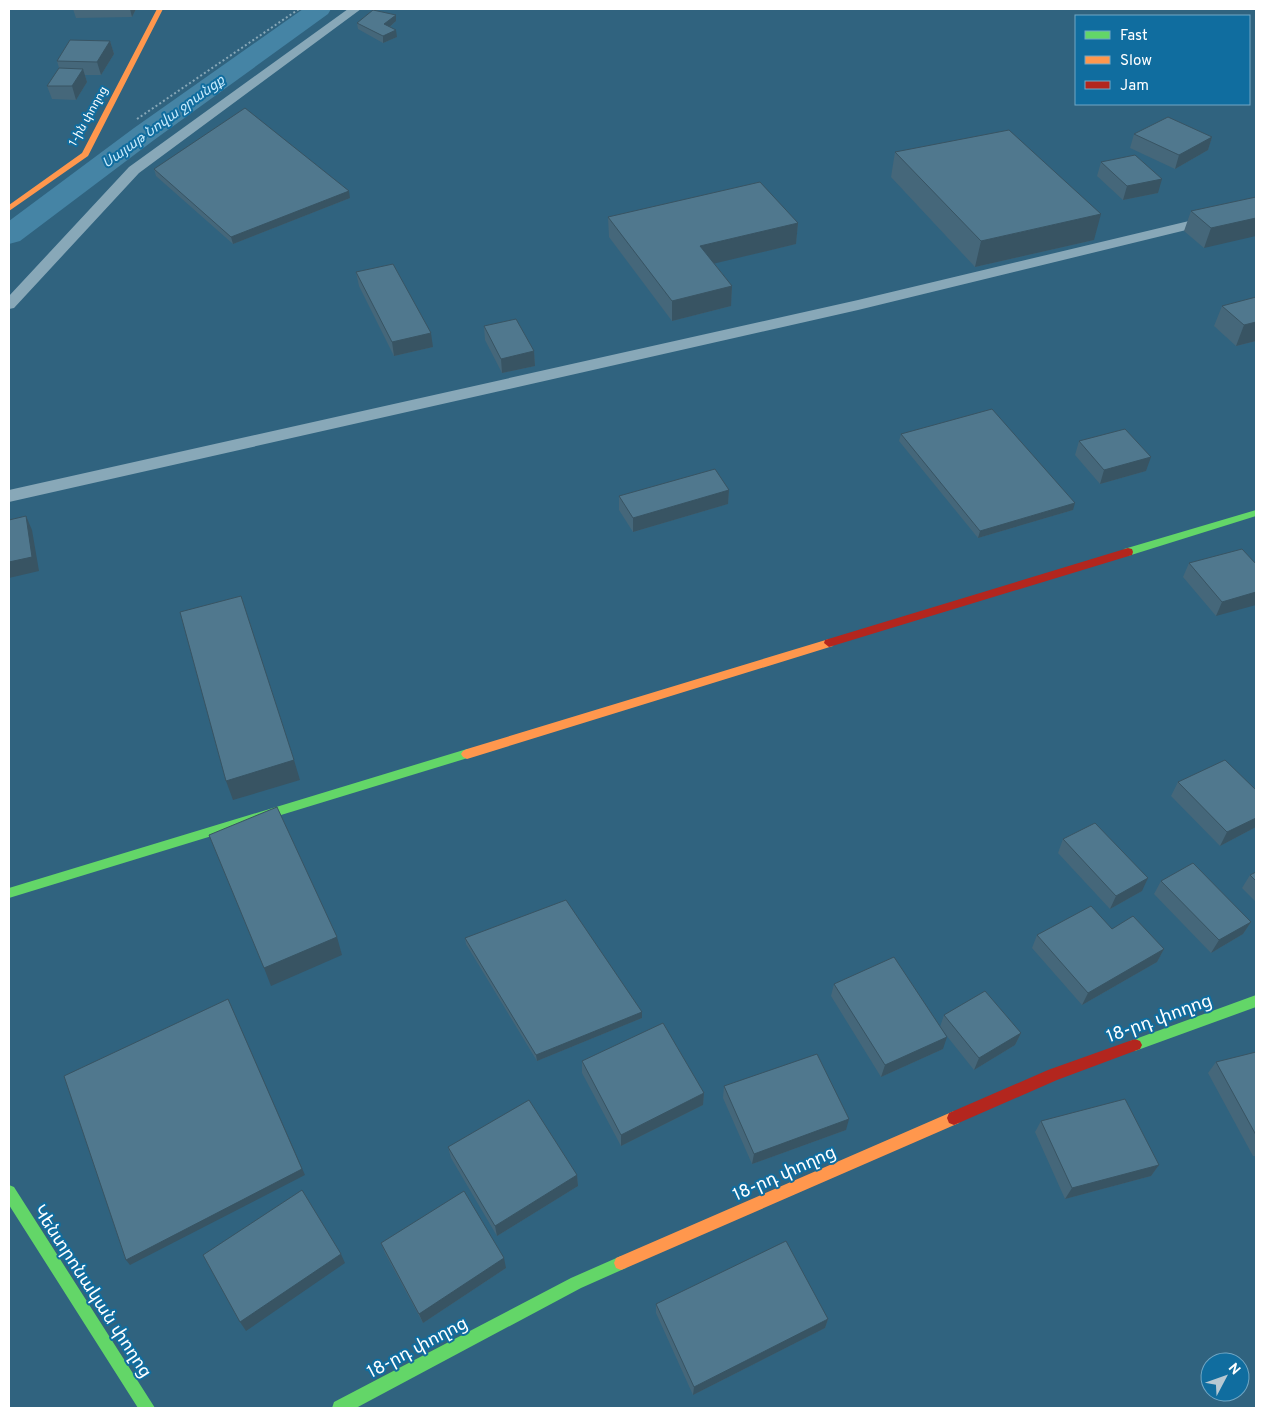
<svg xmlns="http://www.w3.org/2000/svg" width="1265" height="1417" font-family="Overpass,'Noto Sans Armenian',sans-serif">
  <rect width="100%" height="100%" fill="#30637f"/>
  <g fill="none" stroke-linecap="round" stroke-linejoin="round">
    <path fill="#4584a5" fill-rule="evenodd" d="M303,9H331L328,14L154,140L20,241L9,244V221L134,128Z"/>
    <path stroke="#88a8b8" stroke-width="2" stroke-dasharray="2 2.5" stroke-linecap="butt" d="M137,119L299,9"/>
    <path fill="#88a8b8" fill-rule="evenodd" d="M348,9H361L139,173L14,308L9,309V296L129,167Z
      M1256,205V213L858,310L9,502V490L858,300Z"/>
    <path fill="#63d668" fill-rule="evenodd" d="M1256,510V516L1128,556L1123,552L1124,549Z
      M467,749L471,751L473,754L471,757L9,898V888Z
      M1256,995V1007L1135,1051L1130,1049L1128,1045L1130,1041Z
      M9,1185L14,1187L155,1408H138L9,1205Z
      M621,1256L626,1258L628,1263L626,1268L581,1288L356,1408H332L334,1402L571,1278Z"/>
    <path fill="#ff974d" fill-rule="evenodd" d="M157,9H163L88,156L9,211V205L82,153Z
      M829,639L834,643L833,646L467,759L463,757L461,754L463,751L467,749Z
      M954,1111L959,1113L961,1118L959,1123L626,1268L621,1270L616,1268L614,1263L616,1258Z"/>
    <path fill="#b3261e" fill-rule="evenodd" d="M1128,548L1132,549L1133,552L1132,555L829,647L824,643L825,640Z
      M1135,1039L1140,1041L1142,1045L1140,1049L1057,1080L954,1125L949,1123L947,1118L949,1113L1048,1070Z"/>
  </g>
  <path fill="#45677a" d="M73,9H136L132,17L76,18Z
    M396,21L390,27L397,37L383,43L358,29L357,23Z
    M110,41L114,54L101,75H85L87,82L76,100L52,99L47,86L59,68L57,61Z
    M1134,134L1212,137L1208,150L1175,169L1130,148Z
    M895,152L1094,240L975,267L891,177Z
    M1101,162L1158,193L1123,200L1097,176Z
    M154,169L350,198L233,244L156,176Z
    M1256,197L1204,248L1184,231L1191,211Z
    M608,217L798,223L796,244L714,263L732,286L731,306L672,321L609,237Z
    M356,272L433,347L394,356L359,286Z
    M1256,297V341L1236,346L1214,326L1222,306Z
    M484,326L534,351L535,366L502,373L485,340Z
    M901,434L1073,510L978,538L899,441Z
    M1079,441L1146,471L1100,484L1075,455Z
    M729,490L728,504L633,532L619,510V496Z
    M1189,563L1256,564L1216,616L1183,577Z
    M1178,782L1256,790V827L1220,846L1171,796Z
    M1063,839L1142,891L1110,909L1058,853Z
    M1256,872V902L1242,888L1250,875Z
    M1161,881L1251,922L1243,934L1211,953L1154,894Z
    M1112,929L1164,949L1157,962L1082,1005L1032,948L1037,935Z
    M465,938L642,1018L537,1061L466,944Z
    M834,984L940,1027L944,1015L1021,1033L1015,1045L974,1070L942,1030L943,1049L881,1077L831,996Z
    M1256,1052V1156H1253L1208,1073L1216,1062Z
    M582,1061L704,1093L703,1105L621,1146L582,1073Z
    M724,1086L846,1130L752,1164L723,1098Z
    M1041,1121L1159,1165L1151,1176L1065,1199L1035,1132Z
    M448,1147L577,1175L578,1186L497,1236L451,1158Z
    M381,1243L506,1268L423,1323L385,1253Z
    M656,1304L828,1319L825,1328L693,1395L656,1313Z"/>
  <path fill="#385463" d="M130,9H136L132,17Z
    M396,15V21L385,31L384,24Z
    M396,30L397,37L383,43V36Z
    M110,41L114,54L101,75L97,62Z
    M83,69L87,82L76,100L72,86Z
    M1212,137L1208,150L1175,169L1179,155Z
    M1162,179L1158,193L1123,200L1127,186Z
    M349,191L350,198L233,244L231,237Z
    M1101,214L1094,240L975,267L981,241Z
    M1256,218V236L1204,248L1211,228Z
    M798,223L796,244L700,267V246Z
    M732,286L731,306L672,321V301Z
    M1256,322V341L1236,346L1244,325Z
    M431,333L433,347L394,356L392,342Z
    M534,351L535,366L502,373L501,359Z
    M1151,457L1146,471L1100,484L1104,470Z
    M729,490L728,504L633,532V518Z
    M1075,503L1073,510L978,538L980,531Z
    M26,516L32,530L39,571L9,578V562Z
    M1256,592V605L1216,616L1222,602Z
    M294,760L300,780L233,800L226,781Z
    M1256,818V827L1220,846L1227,832Z
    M1148,878L1142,891L1110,909L1116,896Z
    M1251,922L1243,934L1211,953L1219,940Z
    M337,937L342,955L271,986L264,968Z
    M1164,949L1157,962L1082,1005L1088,993Z
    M228,999L305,1175L130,1265L126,1260Z
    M642,1012V1018L537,1061L536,1055Z
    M1021,1033L1015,1045L974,1070L979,1058Z
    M947,1037L943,1049L881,1077L885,1065Z
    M704,1093L703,1105L621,1146V1135Z
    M849,1119L846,1130L752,1164L754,1154Z
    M1159,1165L1151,1176L1065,1199L1072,1188Z
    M577,1175L578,1186L497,1236L495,1226Z
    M341,1254L345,1263L246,1331L240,1322Z
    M504,1258L506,1268L423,1323L419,1314Z
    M828,1319L825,1328L693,1395L694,1387Z"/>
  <path fill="#50788e" stroke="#385463" d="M373,10L396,15L384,24L396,30L383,36L357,23Z
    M70,40L110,41L97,62L57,61Z
    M59,68L83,69L72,86H47Z
    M245,108L349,191L231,237L154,169Z
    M1168,117L1212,137L1179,155L1134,134Z
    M1009,130L1101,214L981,241L895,152Z
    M1135,155L1162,179L1127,186L1101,162Z
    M760,182L798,223L700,246L732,286L672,301L608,217Z
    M1256,197V218L1211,228L1191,211Z
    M393,264L431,333L392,342L356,272Z
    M1256,297V322L1244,325L1222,306Z
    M516,319L534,351L501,359L484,326Z
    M992,409L1075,503L980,531L901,434Z
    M1125,429L1151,457L1104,470L1079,441Z
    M715,469L729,490L633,518L619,496Z
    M26,516L32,557L9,562V520Z
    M1242,549L1256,564V592L1222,602L1189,563Z
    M241,596L294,760L226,781L180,612Z
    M1225,760L1256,790V818L1227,832L1178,782Z
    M277,807L337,937L264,968L209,835Z
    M1095,823L1148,878L1116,896L1063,839Z
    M1193,863L1251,922L1219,940L1161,881Z
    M1256,872V881L1250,875Z
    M566,900L642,1012L536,1055L465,938Z
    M1091,906L1112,929L1133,916L1164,949L1088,993L1037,935Z
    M894,957L947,1037L885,1065L834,984Z
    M985,991L1021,1033L979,1058L944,1015Z
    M228,999L302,1169L126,1260L64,1076Z
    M663,1023L704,1093L621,1135L582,1061Z
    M1256,1052V1135L1216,1062Z
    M817,1054L849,1119L754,1154L724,1086Z
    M1125,1099L1159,1165L1072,1188L1041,1121Z
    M529,1100L577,1175L495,1226L448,1147Z
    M302,1190L341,1254L240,1322L203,1255Z
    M464,1191L504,1258L419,1314L381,1243Z
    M786,1241L828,1319L694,1387L656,1304Z"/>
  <g text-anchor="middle" stroke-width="4" stroke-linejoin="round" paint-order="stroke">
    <g font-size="12" fill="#fff" stroke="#106d9f">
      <text transform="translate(88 116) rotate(-61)" y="4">1-ին փողոց</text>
    </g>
    <g font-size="14" font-style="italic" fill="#c7ebfd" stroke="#106d9f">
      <text transform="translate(163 121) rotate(-36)" y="5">Սայաթ Նովա ջրանցք</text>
    </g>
    <g font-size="18" fill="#fff" stroke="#106d9f">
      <text transform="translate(1159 1018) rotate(-20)" y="6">18-րդ փողոց</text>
      <text transform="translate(784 1173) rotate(-24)" y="6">18-րդ փողոց</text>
      <text transform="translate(93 1291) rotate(57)" y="6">Կենտրոնական փողոց</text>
      <text transform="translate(417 1347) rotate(-28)" y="6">18-րդ փողոց</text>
    </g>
  </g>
  <rect width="1265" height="1417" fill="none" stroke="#ffffff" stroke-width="20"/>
  <rect x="1075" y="15" width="175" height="90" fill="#106d9f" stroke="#70a7c5"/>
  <rect x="1085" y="31" width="25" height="8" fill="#63d668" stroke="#70a7c5"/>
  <text x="1120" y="40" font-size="15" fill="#ffffff">Fast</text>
  <rect x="1085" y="56" width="25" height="8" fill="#ff974d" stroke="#70a7c5"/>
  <text x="1120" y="65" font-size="15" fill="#ffffff">Slow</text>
  <rect x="1085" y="81" width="25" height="8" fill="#b3261e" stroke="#70a7c5"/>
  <text x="1120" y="90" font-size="15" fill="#ffffff">Jam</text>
  <g transform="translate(1225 1377) rotate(49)"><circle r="24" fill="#106d9f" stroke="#70a7c5"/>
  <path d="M0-4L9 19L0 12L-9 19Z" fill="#b7c8d2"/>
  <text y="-8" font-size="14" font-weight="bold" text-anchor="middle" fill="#ffffff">N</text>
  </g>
</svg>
